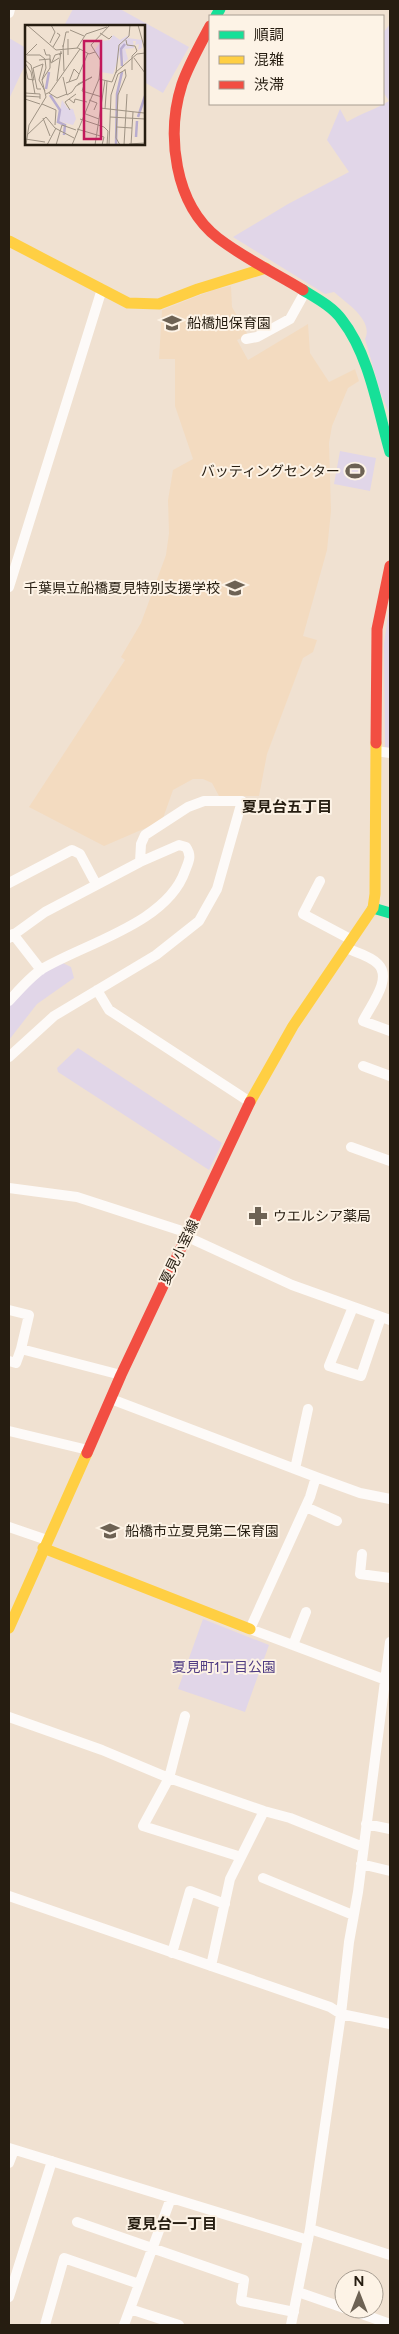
<svg xmlns="http://www.w3.org/2000/svg" width="399" height="2334" font-family="Figtree,'Noto Sans JP',sans-serif">
  <rect width="100%" height="100%" fill="#f0e1d1"/>
  <path fill="#f3dbc0" d="M231,286L232,307L248,335L237,340L248,360L308,324L310,353L329,382L355,369L359,381L348,388L332,426L329,443L331,511L327,550L303,636L317,640L313,652L303,658L267,754L259,796H219L212,783L203,779H193L173,790L162,821L104,846L29,807L125,660L121,657L141,623L166,555L169,533L168,500L173,470L193,459L175,406V359H159L162,310L213,290Z"/>
  <path fill="#e1d6e8" d="M73,9H120L189,47L163,93L144,82V26H64Z
    M390,24V415L381,394L365,339C374,320 346,303 334,292L325,294L233,237L288,204L349,172L327,140L340,109L347,122C361,113 375,110 389,101L383,92V33Z
    M9,38L26,48V63L9,99Z
    M340,451L376,458L370,491L334,484Z
    M390,601V748L385,747L384,644Z
    M63,963L71,967L74,978L37,1004L9,1040V1004L39,975Z
    M78,1048L222,1143L209,1170L58,1072L57,1068Z
    M203,1619L269,1645L245,1712L178,1689Z"/>
  <g fill="none" stroke-linecap="round" stroke-linejoin="round">
    <path stroke="#fdfaf8" stroke-width="10" d="M9,13L10,9
      M246,339L257,337L290,319L305,292
      M9,587L102,289
      M376,751L390,753
      M320,881L303,914L352,940
      M9,883L72,850L80,854L96,884
      M13,934L41,970
      M9,938L45,912L140,862L179,845L186,847C192,856 189,861 185,871C167,923 86,943 42,969C30,977 19,990 9,1001
      M346,948C355,952 371,956 378,964C393,979 370,1006 363,1021L390,1031
      M97,990L109,1010L250,1102
      M9,1057L54,1016L156,955L199,921L217,889L242,801H204L188,807L145,835L141,844L140,862
      M363,1066L390,1076
      M351,1147L390,1161
      M9,1188L77,1197L182,1231L192,1239L292,1285L390,1320
      M353,1307L329,1366L361,1376L381,1317
      M9,1310L29,1315L21,1349
      M9,1361L16,1363L21,1349L121,1375
      M111,1399L316,1477L310,1497L250,1629L386,1680
      M9,1431L88,1450
      M295,1469L308,1409
      M316,1477L360,1493L390,1499
      M306,1507L337,1521
      M9,1527L47,1540
      M362,1554L360,1574L390,1578
      M293,1645L306,1612
      M185,1716L169,1778L143,1826L241,1857
      M9,1717L102,1750L169,1778L264,1811L290,1818L363,1847
      M366,1824L390,1829
      M361,1864L390,1871
      M263,1878L353,1915
      M9,1896L330,2007L341,2014L390,2024
      M172,1953L190,1891L225,1904
      M211,1966L230,1879L264,1811
      M9,2148L308,2240
      M9,2163L14,2150
      M77,2222L244,2280L241,2301L294,2312
      M310,2229L390,2255
      M298,2292L344,2308
      M9,2297L52,2161
      M130,2309L179,2325
      M348,2309L390,2324
      M45,2325L64,2258L139,2284
      M124,2325L171,2198
      M291,2325L310,2229L341,2014L349,1942L358,1892L390,1642"/>
    <path stroke="#16e098" stroke-width="11" d="M216,16L220,9
      M303,290C316,298 333,307 342,320C369,354 378,410 390,452
      M373,908L390,913"/>
    <path stroke="#ffcf43" stroke-width="11" d="M9,241L128,303L159,304L198,289L266,268
      M250,1102L293,1026L373,908L375,894L376,743
      M43,1548L250,1629
      M9,1628L87,1453"/>
    <path stroke="#f24e42" stroke-width="11" d="M210,26C200,45 189,64 182,84C166,134 174,204 218,238C244,258 275,273 303,290
      M376,743L377,629L390,566
      M87,1453L121,1375L250,1102"/>
  </g>
  <defs>
    <g id="school-bare" transform="scale(1.5)"><path d="M0-5L7-2L0 1L-7-2ZM-4 1L0 2.5L4 1V4Q0 6-4 4Z" fill="#6d6254" stroke="#fdf3e6" stroke-width="2.5" paint-order="stroke"/></g>
    <g id="stadium-bare" transform="scale(1.5)"><path d="M0-5a6.5 5 0 1 0 0 10a6.5 5 0 1 0 0-10ZM-3.5-1.8h7v3.6h-7Z" fill="#6d6254" stroke="#fdf3e6" stroke-width="2.5" paint-order="stroke"/></g>
    <g id="pharmacy-bare" transform="scale(1.5)"><path d="M-2-6h4v4h4v4h-4v4h-4v-4h-4v-4h4Z" fill="#6d6254" stroke="#fdf3e6" stroke-width="2.5" paint-order="stroke"/></g>
  </defs>
  <g fill-rule="evenodd">
    <use href="#school-bare" x="172" y="323"/>
    <use href="#stadium-bare" x="355" y="471"/>
    <use href="#school-bare" x="235" y="588"/>
    <use href="#pharmacy-bare" x="258" y="1216"/>
    <use href="#school-bare" x="110" y="1531"/>
  </g>
  <g text-anchor="middle" stroke-width="4" stroke-linejoin="round" paint-order="stroke">
    <g font-size="14" fill="#261d11" stroke="#fdf3e6" text-anchor="start">
      <text x="187" y="328">船橋旭保育園</text>
      <text x="340" y="476" text-anchor="end">バッティングセンター</text>
      <text x="220" y="593" text-anchor="end">千葉県立船橋夏見特別支援学校</text>
      <text x="273" y="1221">ウエルシア薬局</text>
      <text x="125" y="1536">船橋市立夏見第二保育園</text>
    </g>
    <g font-size="14" fill="#261d11" stroke="#fdf3e6">
      <text transform="translate(179 1252) rotate(-64)" y="5">夏見小室線</text>
    </g>
    <g font-size="14" fill="#503d83" stroke="#fdf3e6">
      <text x="224" y="1672">夏見町1丁目公園</text>
    </g>
    <g font-size="15" font-weight="bold" fill="#261d11" stroke="#fdf3e6">
      <text x="287" y="812">夏見台五丁目</text>
      <text x="172" y="2229">夏見台一丁目</text>
    </g>
  </g>
  <g transform="translate(25 25)">
    <rect width="120" height="120" fill="#f0e1d1"/>
    <path d="M88,10L95,15L104,10L103,13L117,15V23L113,25L114,19L110,20L111,16H108L109,23L100,24L103,34L99,38L97,24L88,49L75,47L76,34L69,26L76,16L85,15ZM37,75L42,83L48,84L51,94L48,100L33,96Z" fill="#e1d6e8"/>
    <path fill="none" stroke="#b8accf" stroke-width="2.5" d="M97,41L96,24L100,19M21,64L24,47M25,70L35,85L33,97L40,100L39,110M113,92L120,71M111,112L112,96M91,120L92,69L97,47"/>
    <path fill="none" stroke="#9f9384" stroke-width="1" d="M2,0L31,25L53,23L64,29L70,27M113,0L120,25M45,5L59,11M75,8L84,14L87,11M43,14V30M101,15L102,20L110,21L112,26L107,31V45M25,18L30,7L26,0M38,20L39,46M28,22L35,10L32,8M38,22L41,7H44M52,23L61,9L82,2M0,31L12,19M109,33L120,48M0,35L6,40L9,55L3,54L0,41M14,35L25,34L26,38L34,33M27,37L30,30L37,28L34,30M0,38L6,47L10,69M8,43L18,39L14,55L20,66M8,43L12,64H16M91,48L94,20L104,11L105,0M38,52L42,70M74,54L76,36L66,20L85,0M17,55L25,43V30H21L19,24M32,56L36,26M44,57L49,44L54,49M41,58L52,54L63,28M59,60L57,66L77,72M0,68L15,69V74M24,68L32,73L42,69M21,69L25,67L55,24M42,70L47,67L51,61L53,60V59L67,52L53,60M0,71L15,72M0,74L15,79M44,74L49,78L50,74L62,77M64,75L72,78L69,85M120,78V93M17,79L31,85L30,100M75,83L119,88M80,84L82,56M45,85L40,77L51,69M58,88L74,94M85,92L120,94M18,93L25,111M55,94L79,102L83,106L82,120M92,102L107,103M52,104L72,110M2,110L21,92L30,103L49,113M72,110L79,112L77,120M0,114L20,117M104,119L120,118M1,120L4,100L21,72L17,55L21,43L20,34L15,30H2M22,120L31,103M31,120L37,100L51,105M47,120L74,54L87,57L91,47L112,29L120,28M70,120L80,55M84,120L86,70L93,49L100,45M95,120L91,113L93,70L101,51L100,44M99,120L102,69M106,120L108,87"/>
    <path fill="#c2185b" fill-opacity="0.15" stroke="#c2185b" stroke-width="2.5" d="M59,16H76V114H59Z"/>
    <rect width="120" height="120" fill="none" stroke="#261d11" stroke-width="2.5"/>
  </g>
  <rect width="399" height="2334" fill="none" stroke="#261d11" stroke-width="20"/>
  <rect x="209" y="15" width="175" height="90" fill="#fdf3e6" stroke="#a79d91"/>
  <rect x="219" y="31" width="25" height="8" fill="#16e098" stroke="#a79d91"/>
  <text x="254" y="40" font-size="15" fill="#261d11">順調</text>
  <rect x="219" y="56" width="25" height="8" fill="#ffcf43" stroke="#a79d91"/>
  <text x="254" y="65" font-size="15" fill="#261d11">混雑</text>
  <rect x="219" y="81" width="25" height="8" fill="#f24e42" stroke="#a79d91"/>
  <text x="254" y="90" font-size="15" fill="#261d11">渋滞</text>
  <g transform="translate(359 2294)"><circle r="24" fill="#fdf3e6" stroke="#a79d91"/>
  <path d="M0-4L9 19L0 12L-9 19Z" fill="#6d6254"/>
  <text y="-8" font-size="14" font-weight="bold" text-anchor="middle" fill="#261d11">N</text>
  </g>
</svg>
